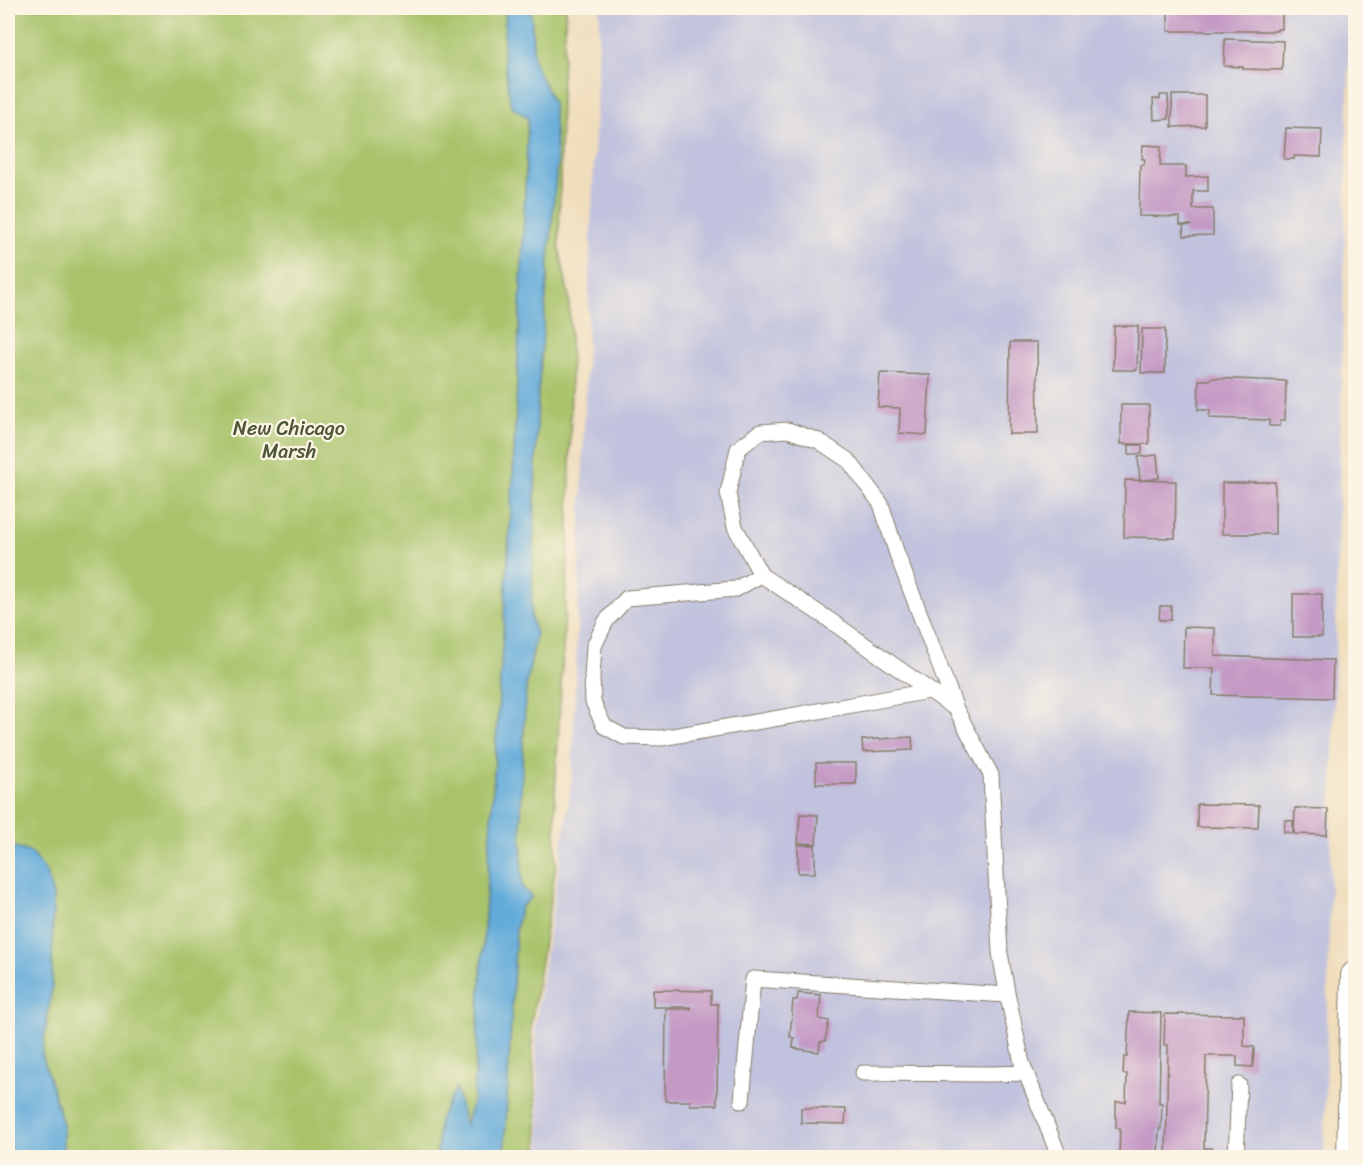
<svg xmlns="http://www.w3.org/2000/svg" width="1363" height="1165" font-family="Sriracha,sans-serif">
  <rect width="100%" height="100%" fill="#fcf5e5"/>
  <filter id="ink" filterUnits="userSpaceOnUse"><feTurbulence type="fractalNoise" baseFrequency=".0167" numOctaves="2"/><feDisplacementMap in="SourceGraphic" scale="12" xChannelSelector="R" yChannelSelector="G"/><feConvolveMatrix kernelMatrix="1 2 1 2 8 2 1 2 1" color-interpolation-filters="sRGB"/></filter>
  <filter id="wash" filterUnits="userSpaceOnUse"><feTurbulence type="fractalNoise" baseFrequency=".008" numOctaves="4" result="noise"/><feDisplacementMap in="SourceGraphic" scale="24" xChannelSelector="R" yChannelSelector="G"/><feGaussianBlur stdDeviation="1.35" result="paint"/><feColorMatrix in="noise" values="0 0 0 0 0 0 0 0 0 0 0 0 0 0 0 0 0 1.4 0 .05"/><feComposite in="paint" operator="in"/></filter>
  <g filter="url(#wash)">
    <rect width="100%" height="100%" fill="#f0ddbc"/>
    <path fill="#c1c2dd" d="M600,8H1350L1324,1157L541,1158L535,1026L572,780L590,257Z"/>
    <path fill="#a8c36a" stroke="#627043" stroke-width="1.5" d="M8,8H566L561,93L559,246L569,299L571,370L569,540L555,792L556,864L531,1025L539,1157H8Z"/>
    <path fill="#63abda" stroke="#40647b" stroke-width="1.5" d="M506,8H531L534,63L553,103L557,163L538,393L531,618L536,634L526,688L521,792L522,887L532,897L520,908L516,929L504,1157H437L439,1120L456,1088L465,1125L473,1101L513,478L528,118L511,106L503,54Z
      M8,845L32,853L46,872L53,895L52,987L42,1054L63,1125V1148L60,1157H8Z"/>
    <g id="blocks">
      <path fill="#c49ac5" d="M1168,8H1282V29H1277V31H1168Z
        M1225,39L1283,41L1282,70L1243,69V67L1224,66Z
        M1160,95H1168L1169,119L1154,120L1153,99H1160Z
        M1172,95H1205V126L1172,127Z
        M1286,128L1322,129L1321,157L1294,156V159H1284Z
        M1143,145L1161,146L1160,166H1186V177L1208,176V191H1193V209H1213V235L1184,236L1183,226L1192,225H1180V217L1139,216L1140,165H1144L1145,159H1142Z
        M1114,326H1138L1137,370H1113Z
        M1142,329H1165V373H1141Z
        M1011,342H1037L1038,434H1009L1010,344Z
        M880,373L930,375L927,435L899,433L900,408L878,407Z
        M1211,378L1286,381L1285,420H1280V426H1269V420L1209,418L1210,410H1198L1199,380H1210Z
        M1121,405H1149V444H1121Z
        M1129,445H1142V454H1129Z
        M1157,455L1159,478L1140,481L1138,457Z
        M1125,480L1176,481L1175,538L1124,537Z
        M1248,482H1275V534H1222V483H1248Z
        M1293,594H1322V637H1293Z
        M1160,606H1171V620H1159Z
        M1184,627L1215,628V656L1333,660L1332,698L1213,695L1214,668H1183Z
        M912,737L913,750L863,752L862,740Z
        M816,763H856V784H816Z
        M1197,804L1259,805L1258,828L1197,827Z
        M1295,808L1328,809L1327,835L1294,834Z
        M800,814L818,815L816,844L798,843Z
        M1285,820L1293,821V833L1284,832Z
        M798,845H815V873H798Z
        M653,990L711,991V1004H718L717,1105H690V1101H665L666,1009H691L690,1007H653Z
        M798,993L821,995L819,1019L829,1021L825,1041L820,1042L819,1052L793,1048L794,1038L790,1037L793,1000H797Z
        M1129,1012L1161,1013L1159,1103H1162L1161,1129H1159L1158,1158H1119L1120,1128H1116V1102H1126L1127,1074H1123L1124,1057H1127Z
        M1165,1014L1244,1015V1046L1254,1047L1253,1067L1237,1066V1056H1206L1204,1148H1212V1158H1166L1168,1045H1164Z
        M801,1108L846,1109L845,1124L801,1123Z"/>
    </g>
  </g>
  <g filter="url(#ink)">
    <use href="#blocks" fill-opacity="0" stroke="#867c6c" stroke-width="1.5"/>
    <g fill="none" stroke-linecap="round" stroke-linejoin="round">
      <g stroke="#867c6c" stroke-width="17">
        <path id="lane" d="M761,575L736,589L627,598L606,621L594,646L592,677L593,702L604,726L624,737L661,738L785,717L929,691
          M956,709L897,554L881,504L849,461L819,441L788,430L760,432L738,449L728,493L735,527L761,575L828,619L956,709L991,775L1000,953L1007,992L1022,1063L1057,1151V1158
          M863,1073L992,1074L1025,1073
          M742,1101L753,979L1007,995
          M1236,1158L1239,1085"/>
      </g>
      <g stroke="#867c6c" stroke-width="32">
        <path id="street" d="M1352,1158L1356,976"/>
      </g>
      <use href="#lane" stroke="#fff" stroke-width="15"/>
      <use href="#street" stroke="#fff" stroke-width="30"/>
    </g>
  </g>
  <g text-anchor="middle" stroke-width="4.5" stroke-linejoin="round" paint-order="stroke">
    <g font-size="20" fill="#4d5637" stroke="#fcf5e5">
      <text x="289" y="435">New Chicago<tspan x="289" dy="23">Marsh</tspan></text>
    </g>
  </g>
  <rect width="1363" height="1165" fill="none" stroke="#fcf5e5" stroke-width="30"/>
</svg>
